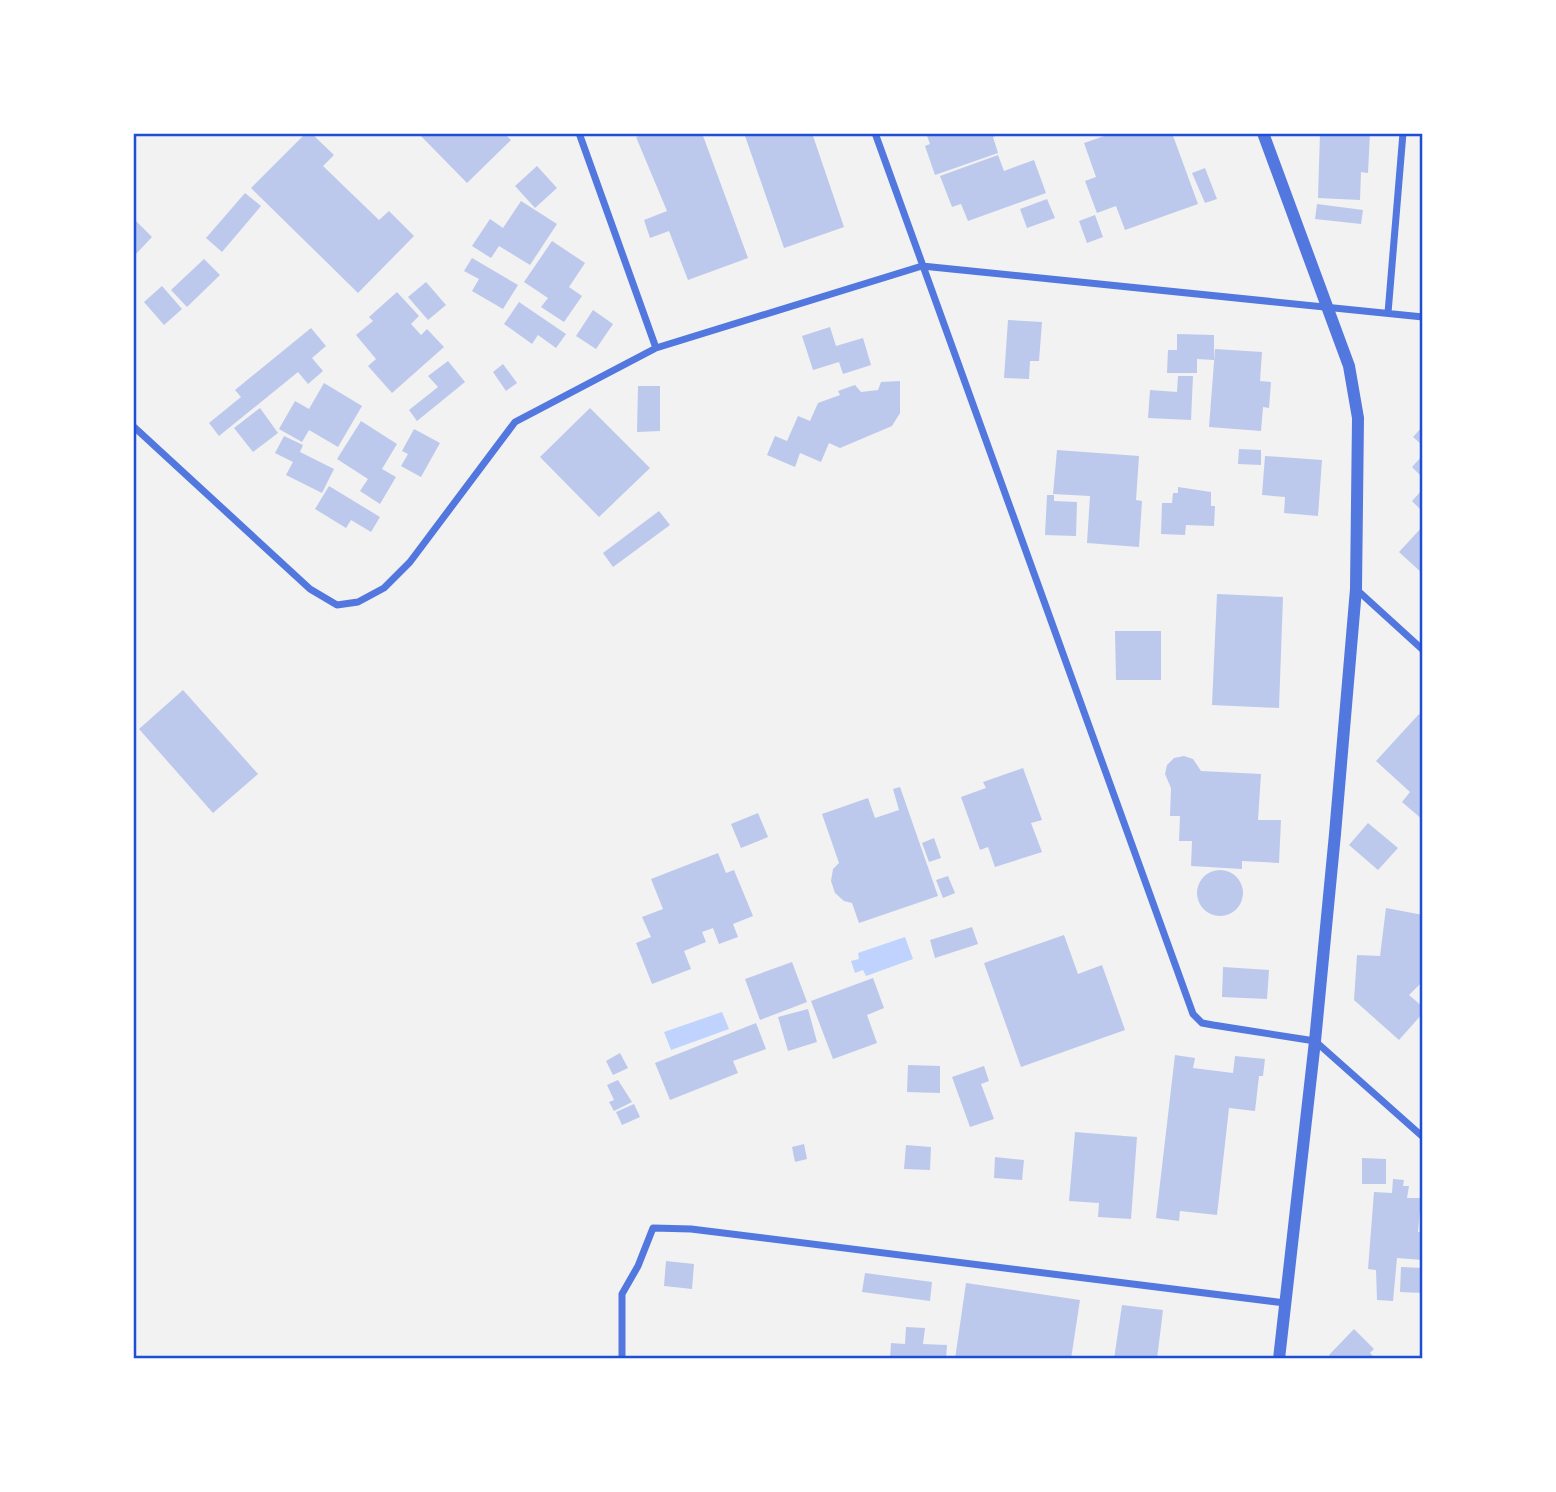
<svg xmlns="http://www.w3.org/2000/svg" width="1556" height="1492" font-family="'Roboto Serif',serif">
  <rect width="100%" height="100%" fill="#f2f2f2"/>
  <path fill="#bfd3fe" d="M905,937L913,959L866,976L863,970L855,973L851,961L859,959L858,953Z
    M722,1012L729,1029L671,1050L664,1032Z"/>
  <path fill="#bdc9ec" d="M306,133H311L334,155L323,166L379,220L389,211L414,236L358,293L251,188Z
    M418,133H504L511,140L467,183Z
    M648,133H702L748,258L688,280L669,231L650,238L644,220L667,211L636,137Z
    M744,133H812L844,227L784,248Z
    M926,133H1004L993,137L998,153L935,175L925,146L930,144Z
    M1113,133H1172L1198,204L1125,230L1116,206L1097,213L1085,181L1096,177L1084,143Z
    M1320,133H1370L1368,173L1361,172L1360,200L1318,198Z
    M998,155L1004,171L1034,160L1046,193L968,221L961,204L952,207L940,176Z
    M537,166L557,188L535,208L515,186Z
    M1205,168L1217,199L1205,203L1192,173Z
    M245,193L261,206L222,252L206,238Z
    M1047,199L1055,218L1027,228L1020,209Z
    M521,201L557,224L530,265L499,246L491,258L472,246L490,219L503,228Z
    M1317,204L1363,210L1361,224L1315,219Z
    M1095,215L1103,237L1087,243L1079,221Z
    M133,218L152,237L135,255L133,252Z
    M552,241L585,263L569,287L582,296L564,322L541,307L548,298L524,282Z
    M472,258L518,285L503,309L472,291L479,279L464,271Z
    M204,259L220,275L187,307L171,290Z
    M426,282L446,305L428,320L408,297Z
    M162,286L182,309L164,325L144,302Z
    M397,292L419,316L411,324L421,335L427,329L444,347L392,393L368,366L376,359L356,335L373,321L369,317Z
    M519,302L566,334L556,348L538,335L532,344L504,324Z
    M593,310L613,324L596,349L576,336Z
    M1008,320L1042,322L1039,361H1030L1029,379L1004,378Z
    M830,327L836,346L863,338L871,365L843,374L839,362L813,370L802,336Z
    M311,328L326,346L312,358L323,371L308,384L298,372L219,436L209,423L241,397L235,390Z
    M1177,334L1214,335V360L1197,359V373H1167L1168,350H1177Z
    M1215,349L1262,352L1260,381L1271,382L1269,408L1263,407L1261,431L1209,427Z
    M448,361L465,382L417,421L409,410L438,387L428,376Z
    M503,364L517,383L506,391L493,372Z
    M1178,376H1193L1191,420L1148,418L1150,390L1177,392Z
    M900,381V413L892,426L840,448L829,443L821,462L800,453L795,467L767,455L775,436L787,441L798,416L810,421L818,403L840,395L838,391L855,385L861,392L878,390L881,382Z
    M324,383L362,406L338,447L309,430L302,442L279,429L295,401L309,409Z
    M638,386H660V431L637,432Z
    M260,408L278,433L253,452L234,428Z
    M590,408L650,468L599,517L540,457Z
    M361,421L397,444L382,469L396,477L380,504L360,491L368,479L337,459Z
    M1423,426V446L1413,437Z
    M414,429L440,443L421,477L401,466L408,454L402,451Z
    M284,436L303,445L300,452L334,469L322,493L286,475L293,462L275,453Z
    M1239,449L1261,450V465L1238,464Z
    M1057,450L1139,456L1136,500L1142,501L1139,547L1087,543L1090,496L1053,494Z
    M1423,455V478L1412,467Z
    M1265,456L1322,460L1318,516L1284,513L1285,497L1262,495Z
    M329,486L380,517L371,532L351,520L346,528L315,509Z
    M1178,487L1211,492V506H1215L1214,526L1186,525L1185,535L1161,534L1162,503H1172L1173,493H1178Z
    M1423,489V512L1412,501Z
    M1047,495H1054V501L1077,502L1076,536L1045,535Z
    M659,511L670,525L613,567L603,553Z
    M1423,526V574L1399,552Z
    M1217,594L1283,597L1279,708L1212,705Z
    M1115,631H1161V680H1116Z
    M183,690L258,774L213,813L139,729Z
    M1419,714L1423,718V820L1402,802L1410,792L1376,761Z
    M1184,756L1193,759L1201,771L1261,774L1258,820H1281L1279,863L1242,861V869L1191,866L1192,841H1179L1180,816H1170L1171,788L1165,774L1167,765L1174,758Z
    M1023,768L1042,820L1031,823L1042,852L995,867L988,847L980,850L961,797L986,788L983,782Z
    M900,787L938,896L859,923L852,903L844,901L835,893L831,881L833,869L839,863L822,814L868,798L875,818L899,810L893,789Z
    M758,813L768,837L741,848L731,824Z
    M1368,823L1398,848L1378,870L1349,845Z
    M934,838L941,858L929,862L922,843Z
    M718,853L726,873L734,870L753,916L733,924L738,937L719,944L713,928L702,932L706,942L684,951L691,969L652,984L636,943L651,937L642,917L663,909L651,879Z
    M1197 893a23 23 0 1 1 46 0a23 23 0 1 1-46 0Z
    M948,876L955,893L943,898L936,880Z
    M1386,908L1423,915V981L1409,995L1423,1007V1013L1399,1040L1354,1000L1357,955L1380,956Z
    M972,927L978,944L935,958L930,940Z
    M1064,935L1078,974L1102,965L1125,1030L1021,1067L984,963Z
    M792,962L807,1002L760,1020L745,979Z
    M1223,967L1269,970L1267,999L1222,997Z
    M873,978L884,1008L867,1015L877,1043L833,1059L811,1001Z
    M808,1009L817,1042L788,1051L778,1017Z
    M756,1023L766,1049L733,1061L738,1073L670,1100L655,1063Z
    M620,1053L628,1068L613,1075L606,1061Z
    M1175,1055L1195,1058L1193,1068L1233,1073L1235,1056L1265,1059L1263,1076H1259L1255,1111L1229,1108L1217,1215L1180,1211L1179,1221L1156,1218Z
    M908,1065L940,1066V1093L907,1092Z
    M984,1066L989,1081L981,1084L994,1119L970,1127L952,1077Z
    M618,1080L632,1102L614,1111L609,1102L614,1100L607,1085Z
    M634,1104L640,1117L622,1125L616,1112Z
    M1075,1132L1137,1137L1131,1219L1098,1217L1099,1203L1069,1201Z
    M804,1144L807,1159L795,1162L792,1147Z
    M906,1145L931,1147L930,1170L904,1169Z
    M995,1157L1024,1160L1022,1180L994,1178Z
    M1362,1158L1386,1159V1184H1362Z
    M1393,1179L1404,1180L1403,1186H1409L1407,1198H1421L1418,1232H1423V1260L1397,1258L1393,1301L1377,1300L1376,1270L1368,1269L1374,1192L1392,1193Z
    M666,1261L694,1264L692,1289L664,1286Z
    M1401,1267L1423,1268V1293L1400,1292Z
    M865,1273L932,1282L930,1301L862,1292Z
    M966,1283L1080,1300L1071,1359H955Z
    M1122,1305L1163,1310L1157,1359H1114Z
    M906,1327L925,1328L923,1344L947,1345L946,1359H890L891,1343L905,1344Z
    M1354,1329L1374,1349L1370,1353L1376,1359H1333L1329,1355Z"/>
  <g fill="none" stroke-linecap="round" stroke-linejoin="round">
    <path stroke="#5277de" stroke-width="7" d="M579,133L656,348
      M875,133L1193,1014L1202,1023L1213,1025L1315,1041L1423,1137
      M1388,313L1403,133
      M133,426L310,589L337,605L358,602L384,588L410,562L515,422L656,348L922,266L1423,317
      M1356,589L1423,650
      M622,1359V1294L638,1266L653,1228L691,1229L1285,1303"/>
    <path stroke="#5277de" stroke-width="12" d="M1263,133L1349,366L1358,418L1356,589L1335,834L1315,1041L1279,1359"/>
  </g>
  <rect width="1556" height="1492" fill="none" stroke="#ffffff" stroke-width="270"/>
  <rect x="135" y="135" width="1286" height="1222" fill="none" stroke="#1d4ed8" stroke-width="2.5"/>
</svg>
